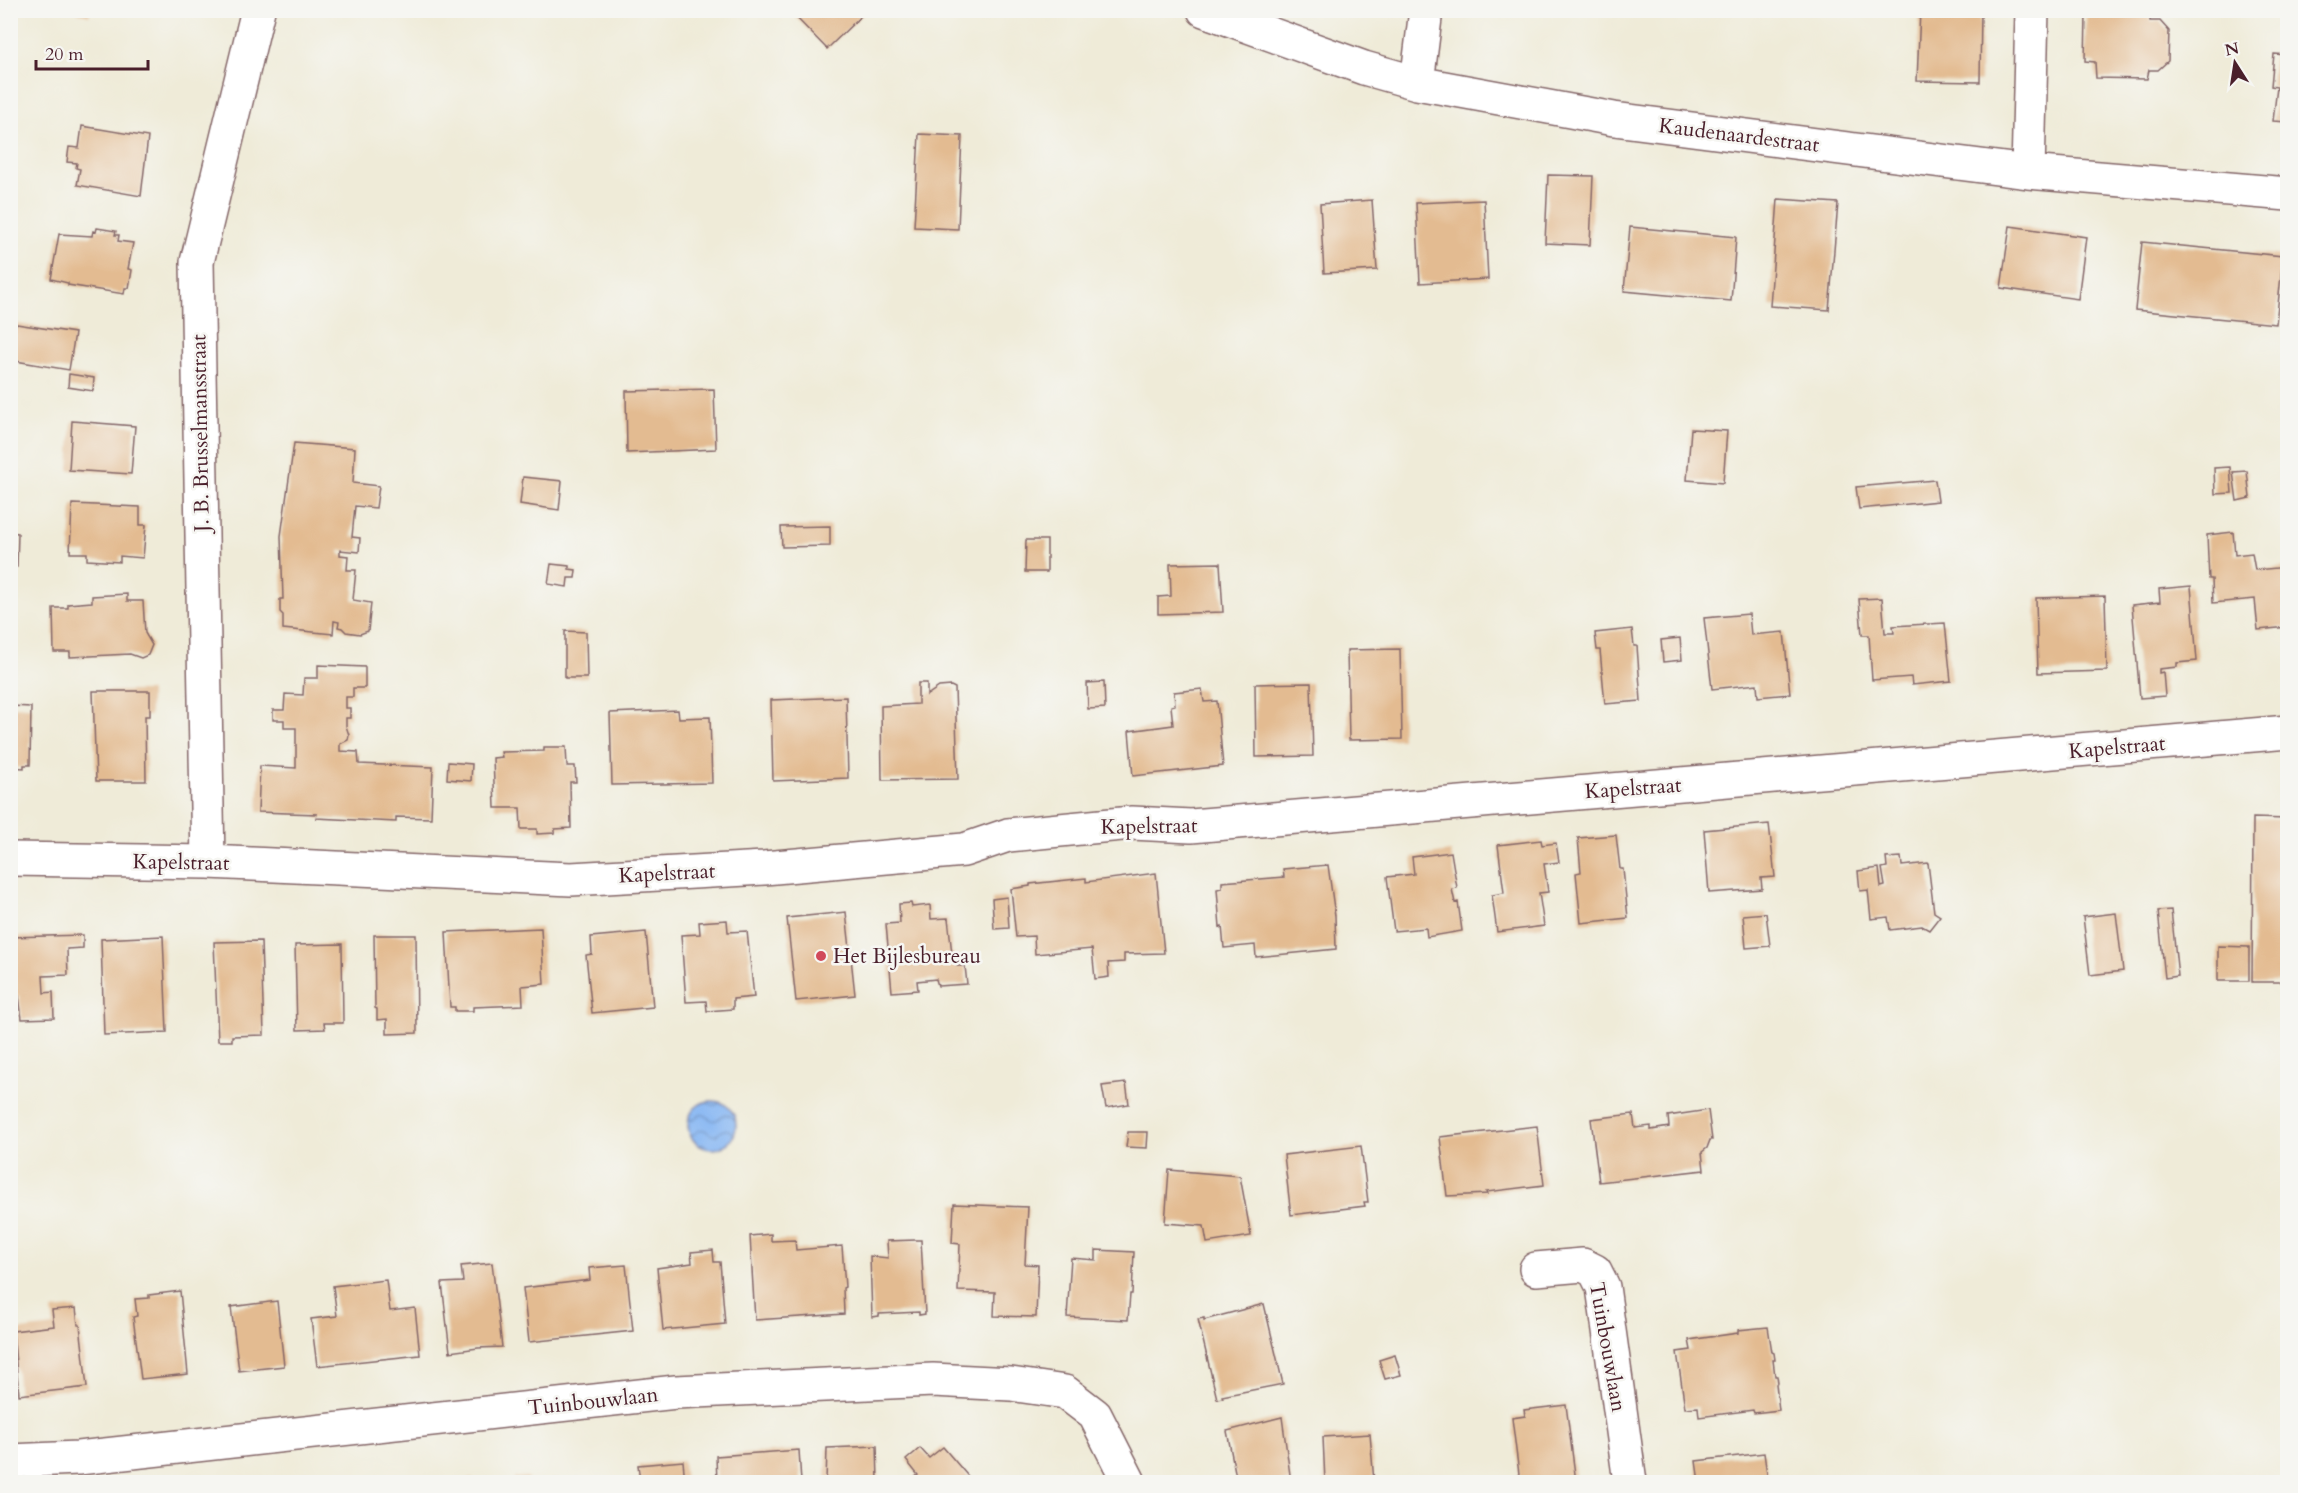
<svg xmlns="http://www.w3.org/2000/svg" width="2298" height="1493" font-family="Cardo,serif">
  <defs>
    <pattern id="water-waves" width="16" height="10" patternUnits="userSpaceOnUse" patternTransform="scale(1.5)"><rect width="16" height="10" fill="#88b7f3"/><path d="M0 5q4-4 8 0t8 0" fill="none" stroke="#7194c5"/></pattern>
  </defs>
  <rect width="100%" height="100%" fill="#f6f6f2"/>
  <filter id="ink" filterUnits="userSpaceOnUse"><feTurbulence type="fractalNoise" baseFrequency=".0167" numOctaves="2"/><feDisplacementMap in="SourceGraphic" scale="12" xChannelSelector="R" yChannelSelector="G"/><feConvolveMatrix kernelMatrix="1 2 1 2 8 2 1 2 1" color-interpolation-filters="sRGB"/></filter>
  <filter id="wash" filterUnits="userSpaceOnUse"><feTurbulence type="fractalNoise" baseFrequency=".008" numOctaves="4" result="noise"/><feDisplacementMap in="SourceGraphic" scale="24" xChannelSelector="R" yChannelSelector="G"/><feGaussianBlur stdDeviation="1.35" result="paint"/><feColorMatrix in="noise" values="0 0 0 0 0 0 0 0 0 0 0 0 0 0 0 0 0 1.4 0 .05"/><feComposite in="paint" operator="in"/></filter>
  <g filter="url(#wash)">
    <rect width="100%" height="100%" fill="#efebd8"/>
    <path fill="url(#water-waves)" stroke="#696b8f" stroke-width="1.5" d="M688 1125a24 24 0 1 1 48 0a24 24 0 1 1-48 0Z"/>
    <g id="blocks">
      <path fill="#e3bb91" d="M71,10H90L89,16Z
        M789,10H867L827,49Z
        M1920,10H1981L1980,82L1917,81Z
        M2084,10H2119V15H2150V21H2160L2169,31L2168,61L2158,70H2149L2147,79L2096,78L2095,62L2085,61L2086,15L2084,14Z
        M2274,54L2288,55V122L2273,121L2277,87L2271,86Z
        M82,126L148,137L141,196L77,185L80,169L76,168L77,163L67,162L69,147L79,148Z
        M919,134L962,136L958,229L914,227Z
        M1548,175L1593,176L1590,245L1545,243Z
        M1778,199L1838,203L1829,310L1770,306Z
        M1372,200L1377,270L1324,273L1320,204Z
        M1484,200L1488,279L1420,283L1416,203Z
        M10,202L14,203L12,220H10Z
        M2010,226L2086,237L2078,299L2001,288Z
        M1630,227L1736,237L1731,301L1624,291Z
        M97,228L116,231L115,235H119L118,241L133,243L128,269L132,270L129,288H125L124,294L68,285V283L51,279L59,234L92,236L93,231L96,232Z
        M2142,242L2283,256L2276,324L2135,310Z
        M10,323L75,333L69,370L10,360Z
        M69,374L94,378L93,391L68,387Z
        M714,389L716,449L627,453L626,391Z
        M72,421L135,426L131,474L69,470Z
        M1691,429L1727,431L1723,483L1687,480Z
        M294,443L355,448L353,483L379,486L376,508L355,506L352,537L360,538L359,552L340,550V555L348,556L347,570H356L353,600L371,603L368,631L360,634L346,632L342,628L338,627L339,622L334,621L333,634L283,629V615L280,612V599H283L281,536Z
        M2230,467L2232,493L2215,494L2214,468Z
        M2247,471L2250,498L2237,501L2233,472Z
        M523,477L562,481L559,510L520,504Z
        M1935,480L1938,501L1859,509L1856,487Z
        M72,504L140,507V525H146L143,558L120,556V562L87,560V553H70Z
        M830,526V546L782,547L781,527Z
        M10,532L18,533L17,567H10Z
        M2233,532L2235,555L2252,553L2255,570L2288,567V627L2258,630L2255,599L2213,603L2212,579H2209L2207,535Z
        M1026,540H1047V572H1025Z
        M1220,563L1223,612L1158,614V597L1171,596L1170,564Z
        M551,564L569,566V569L576,570L575,578H568L567,587L548,584Z
        M2191,586L2197,661L2177,663V667L2159,669V673L2163,672L2165,696L2140,698L2132,605L2160,602L2159,589Z
        M127,594V601H143L145,633L152,645L148,655L141,658L130,654L70,657V652H54L53,608H68V604L92,602V596Z
        M2105,596L2107,671L2038,673L2036,598Z
        M1882,598L1885,633H1894L1893,626L1945,623L1951,681L1912,685L1911,677L1872,680L1869,635H1862L1859,599Z
        M1749,614L1751,635L1784,632L1790,694L1758,697L1757,684L1712,689L1704,618Z
        M1632,629L1634,646H1637L1641,701L1605,704L1600,650H1597L1595,633Z
        M565,631L586,632L587,678H565Z
        M1680,638L1682,660L1663,662L1661,640Z
        M1400,649L1402,739L1349,740L1347,650Z
        M318,665L365,667V688H353V697H346V708H350V718H346V726L349,735L348,740L340,744V751L358,752L359,764L433,767L431,818L396,817V822L316,818L317,814L258,812L260,766L296,768V728H284V720H273V710H284L285,694L303,695L304,678H318Z
        M1104,682L1105,708L1088,709L1087,683Z
        M918,683H927V695L939,687L951,686L955,688L958,779L882,780L881,706L918,704Z
        M1311,683L1313,756L1256,757L1255,684Z
        M1202,689L1204,702L1217,701L1223,766L1133,776L1129,731L1173,725L1171,706L1175,705L1174,692Z
        M93,691H150V716H145L146,781H96Z
        M846,697L848,778L773,781L771,700Z
        M10,706L31,707L30,765H24V768L10,767Z
        M678,710L679,718L710,717L712,783L612,785L610,713Z
        M544,747H566L567,766H575L576,782H570L571,828L555,829V833L537,834V829H521L520,808H495L493,758L502,757L501,752L544,751Z
        M448,762L472,764L471,781L447,779Z
        M2253,818L2288,819V982H2252Z
        M1769,824L1775,877L1761,878L1762,889L1709,893L1704,830Z
        M1616,835L1620,869H1623L1628,918L1581,923L1576,873L1581,872L1578,838Z
        M1541,840L1542,845L1556,843L1559,862L1544,864L1548,892L1539,893L1544,926L1497,932L1492,895L1504,893L1498,845Z
        M1451,852L1457,888L1452,889L1455,903L1458,902L1462,931L1427,937L1426,928L1394,931L1387,877L1414,874L1412,857Z
        M1901,857L1902,866L1928,863L1934,912L1940,916L1929,930L1922,926L1890,930L1888,917L1871,919L1868,890L1860,891L1858,871L1879,868L1881,887L1885,886L1882,868L1887,867L1886,858Z
        M1328,865L1335,916L1336,949L1256,957L1255,945L1224,948L1222,926L1220,927L1217,889L1222,888V882L1284,877L1283,869Z
        M1156,873L1164,953L1124,954V962L1108,963L1109,977L1095,979L1092,949L1035,954L1034,936L1016,937L1011,889L1030,886V884L1086,878V882Z
        M1007,897L1009,928L994,929L992,899Z
        M911,903L912,907L930,905L931,919L948,918L952,954H956L957,966H965L967,984L938,986L936,979L917,981L918,990L892,992L886,924L900,923L899,904Z
        M2171,910L2178,976L2165,978L2158,911Z
        M846,912L855,995L796,1001L787,918Z
        M1766,913L1770,946L1746,948L1743,915Z
        M2116,913L2123,971L2090,975L2083,917Z
        M727,920L728,932L747,931L754,997L733,999V1009L707,1011L706,1001L686,1002L681,935L700,934L699,922Z
        M541,928L544,984L522,986L523,1005L473,1007V1011H455V1007H450L446,932Z
        M646,932L653,1007L592,1013L586,955L592,954L591,937Z
        M83,935V948L67,949L68,975L43,976L44,993L53,992L54,1018L22,1019L19,996L10,995V937Z
        M374,935H416L417,1033L387,1034V1019L377,1020V1009L375,1008Z
        M163,936L167,1032L104,1035L101,939Z
        M261,941L264,1035L232,1036V1041H218L214,942Z
        M342,944L343,1023H324L325,1029L297,1030L295,945Z
        M2218,946L2249,947V981H2218Z
        M1126,1083L1129,1104L1106,1108L1102,1086Z
        M1708,1110L1712,1140H1710L1707,1148L1702,1152L1704,1170L1599,1182L1591,1119L1633,1114L1635,1128L1651,1126V1130L1669,1127L1668,1116Z
        M1537,1126L1544,1185L1486,1192L1487,1194L1447,1196L1440,1137Z
        M1128,1132H1148L1147,1148L1126,1147Z
        M1361,1146L1368,1202H1364L1365,1206L1291,1215L1284,1155Z
        M1169,1170L1240,1176L1251,1236L1207,1243L1204,1226L1165,1223Z
        M954,1204L1028,1207L1025,1264L1038,1265L1036,1317L994,1316L995,1292L958,1291L960,1244L952,1243Z
        M771,1234V1241L795,1240L796,1250L842,1246L845,1287L843,1288L844,1314L755,1320L750,1236Z
        M916,1240H921L925,1314L919,1315V1312L879,1314V1316L872,1317L870,1256L888,1258L887,1241Z
        M713,1250L714,1262H720L725,1324L663,1330L657,1268L692,1263L691,1252Z
        M1096,1250L1134,1252L1132,1294H1130L1128,1320L1067,1317L1071,1258L1096,1260Z
        M492,1263L502,1347L478,1348L450,1352L442,1283L463,1282L461,1266Z
        M626,1265L633,1331L529,1342L523,1288L590,1280L589,1268Z
        M386,1280L390,1311L415,1308L420,1355L317,1366L311,1319L337,1316L333,1286Z
        M180,1291L188,1374L141,1379L133,1317L137,1316L135,1299L149,1298V1295Z
        M277,1301L284,1366L239,1371L231,1307Z
        M1264,1304L1283,1384L1222,1396L1223,1398L1217,1399L1198,1319L1204,1318V1320Z
        M76,1308L78,1325H80L87,1387L19,1395L13,1331L54,1326L52,1310Z
        M1768,1327L1772,1352L1774,1353L1775,1360H1773L1775,1376H1777L1778,1383L1776,1384L1779,1410L1754,1413L1753,1410L1699,1417L1698,1407L1685,1408L1677,1352L1691,1350L1689,1340L1738,1333V1330Z
        M1395,1355L1401,1375L1385,1379L1379,1360Z
        M1566,1405L1576,1482H1520L1512,1418L1525,1416L1524,1410Z
        M1282,1417L1291,1482H1237L1227,1431Z
        M1370,1434L1374,1482H1325L1323,1437Z
        M877,1446L878,1482H826L827,1448Z
        M943,1447L973,1482H909L918,1475L906,1460L920,1448L929,1458Z
        M799,1450L801,1482H717L716,1456Z
        M1764,1453L1768,1482H1699L1696,1461Z
        M683,1461L685,1482H640L638,1465Z
        M528,1477L529,1482H514V1478Z
        M473,1479L474,1482H457V1481Z
        M559,1479V1482H539V1481Z"/>
    </g>
  </g>
  <g filter="url(#ink)">
    <use href="#blocks" fill-opacity="0" stroke="#846668" stroke-width="1.5"/>
    <g fill="none" stroke-linecap="round" stroke-linejoin="round">
      <g stroke="#846668" stroke-width="36">
        <path id="minor" d="M1204,10L1364,68L1417,83L1614,119L2028,172L2288,194
          M1417,83L1426,10
          M2028,172L2032,10
          M10,859L208,862L571,879L764,868L964,850L1008,835L1132,823L1191,826L2288,732
          M208,862L197,262L258,10
          M1536,1269L1583,1265L1595,1271L1603,1287L1630,1482
          M10,1461L78,1458L676,1392L933,1380L1011,1384L1065,1392L1095,1415L1129,1482"/>
      </g>
      <use href="#minor" stroke="#fff" stroke-width="33"/>
    </g>
  </g>
  <circle fill="#d1495b" stroke="#f6f6f2" stroke-width="2" cx="821" cy="956" r="6"/>
  <g text-anchor="middle" stroke-width="5" stroke-linejoin="round" paint-order="stroke">
    <g font-size="21" fill="#4a1f2b" stroke="#f6f6f2">
      <text transform="translate(1739 135) rotate(7)" y="7">Kaudenaardestraat</text>
      <text transform="translate(200 433) rotate(-91)" y="7">J. B. Brusselmansstraat</text>
      <text transform="translate(2117 747) rotate(-5)" y="7">Kapelstraat</text>
      <text transform="translate(1633 788) rotate(-4)" y="7">Kapelstraat</text>
      <text transform="translate(1149 826) rotate(-1)" y="7">Kapelstraat</text>
      <text transform="translate(181 862) rotate(1)" y="7">Kapelstraat</text>
      <text transform="translate(667 873) rotate(-3)" y="7">Kapelstraat</text>
      <text transform="translate(1608 1347) rotate(80)" y="7">Tuinbouwlaan</text>
      <text transform="translate(593 1401) rotate(-6)" y="7">Tuinbouwlaan</text>
    </g>
    <g font-size="21" fill="#4a1f2b" stroke="#f6f6f2" text-anchor="start">
      <text x="833" y="963">Het Bijlesbureau</text>
    </g>
  </g>
  <rect width="2298" height="1493" fill="none" stroke="#f6f6f2" stroke-width="36"/>
  <g transform="translate(2235 63) rotate(348)" stroke="#f6f6f2" stroke-width="4.5" paint-order="stroke">
  <path d="M0-4.5L10 22L0 15L-10 22Z" fill="#4a1f2b"/>
  <text y="-9" font-size="16" font-weight="bold" text-anchor="middle" fill="#4a1f2b">N</text>
  </g>
  <path d="M36 60v9h112v-9" fill="none" stroke="#4a1f2b" stroke-width="3"/>
  <text x="45" y="60" font-size="18" fill="#4a1f2b" stroke="#f6f6f2" stroke-width="4.5" paint-order="stroke">20 m</text>
</svg>
